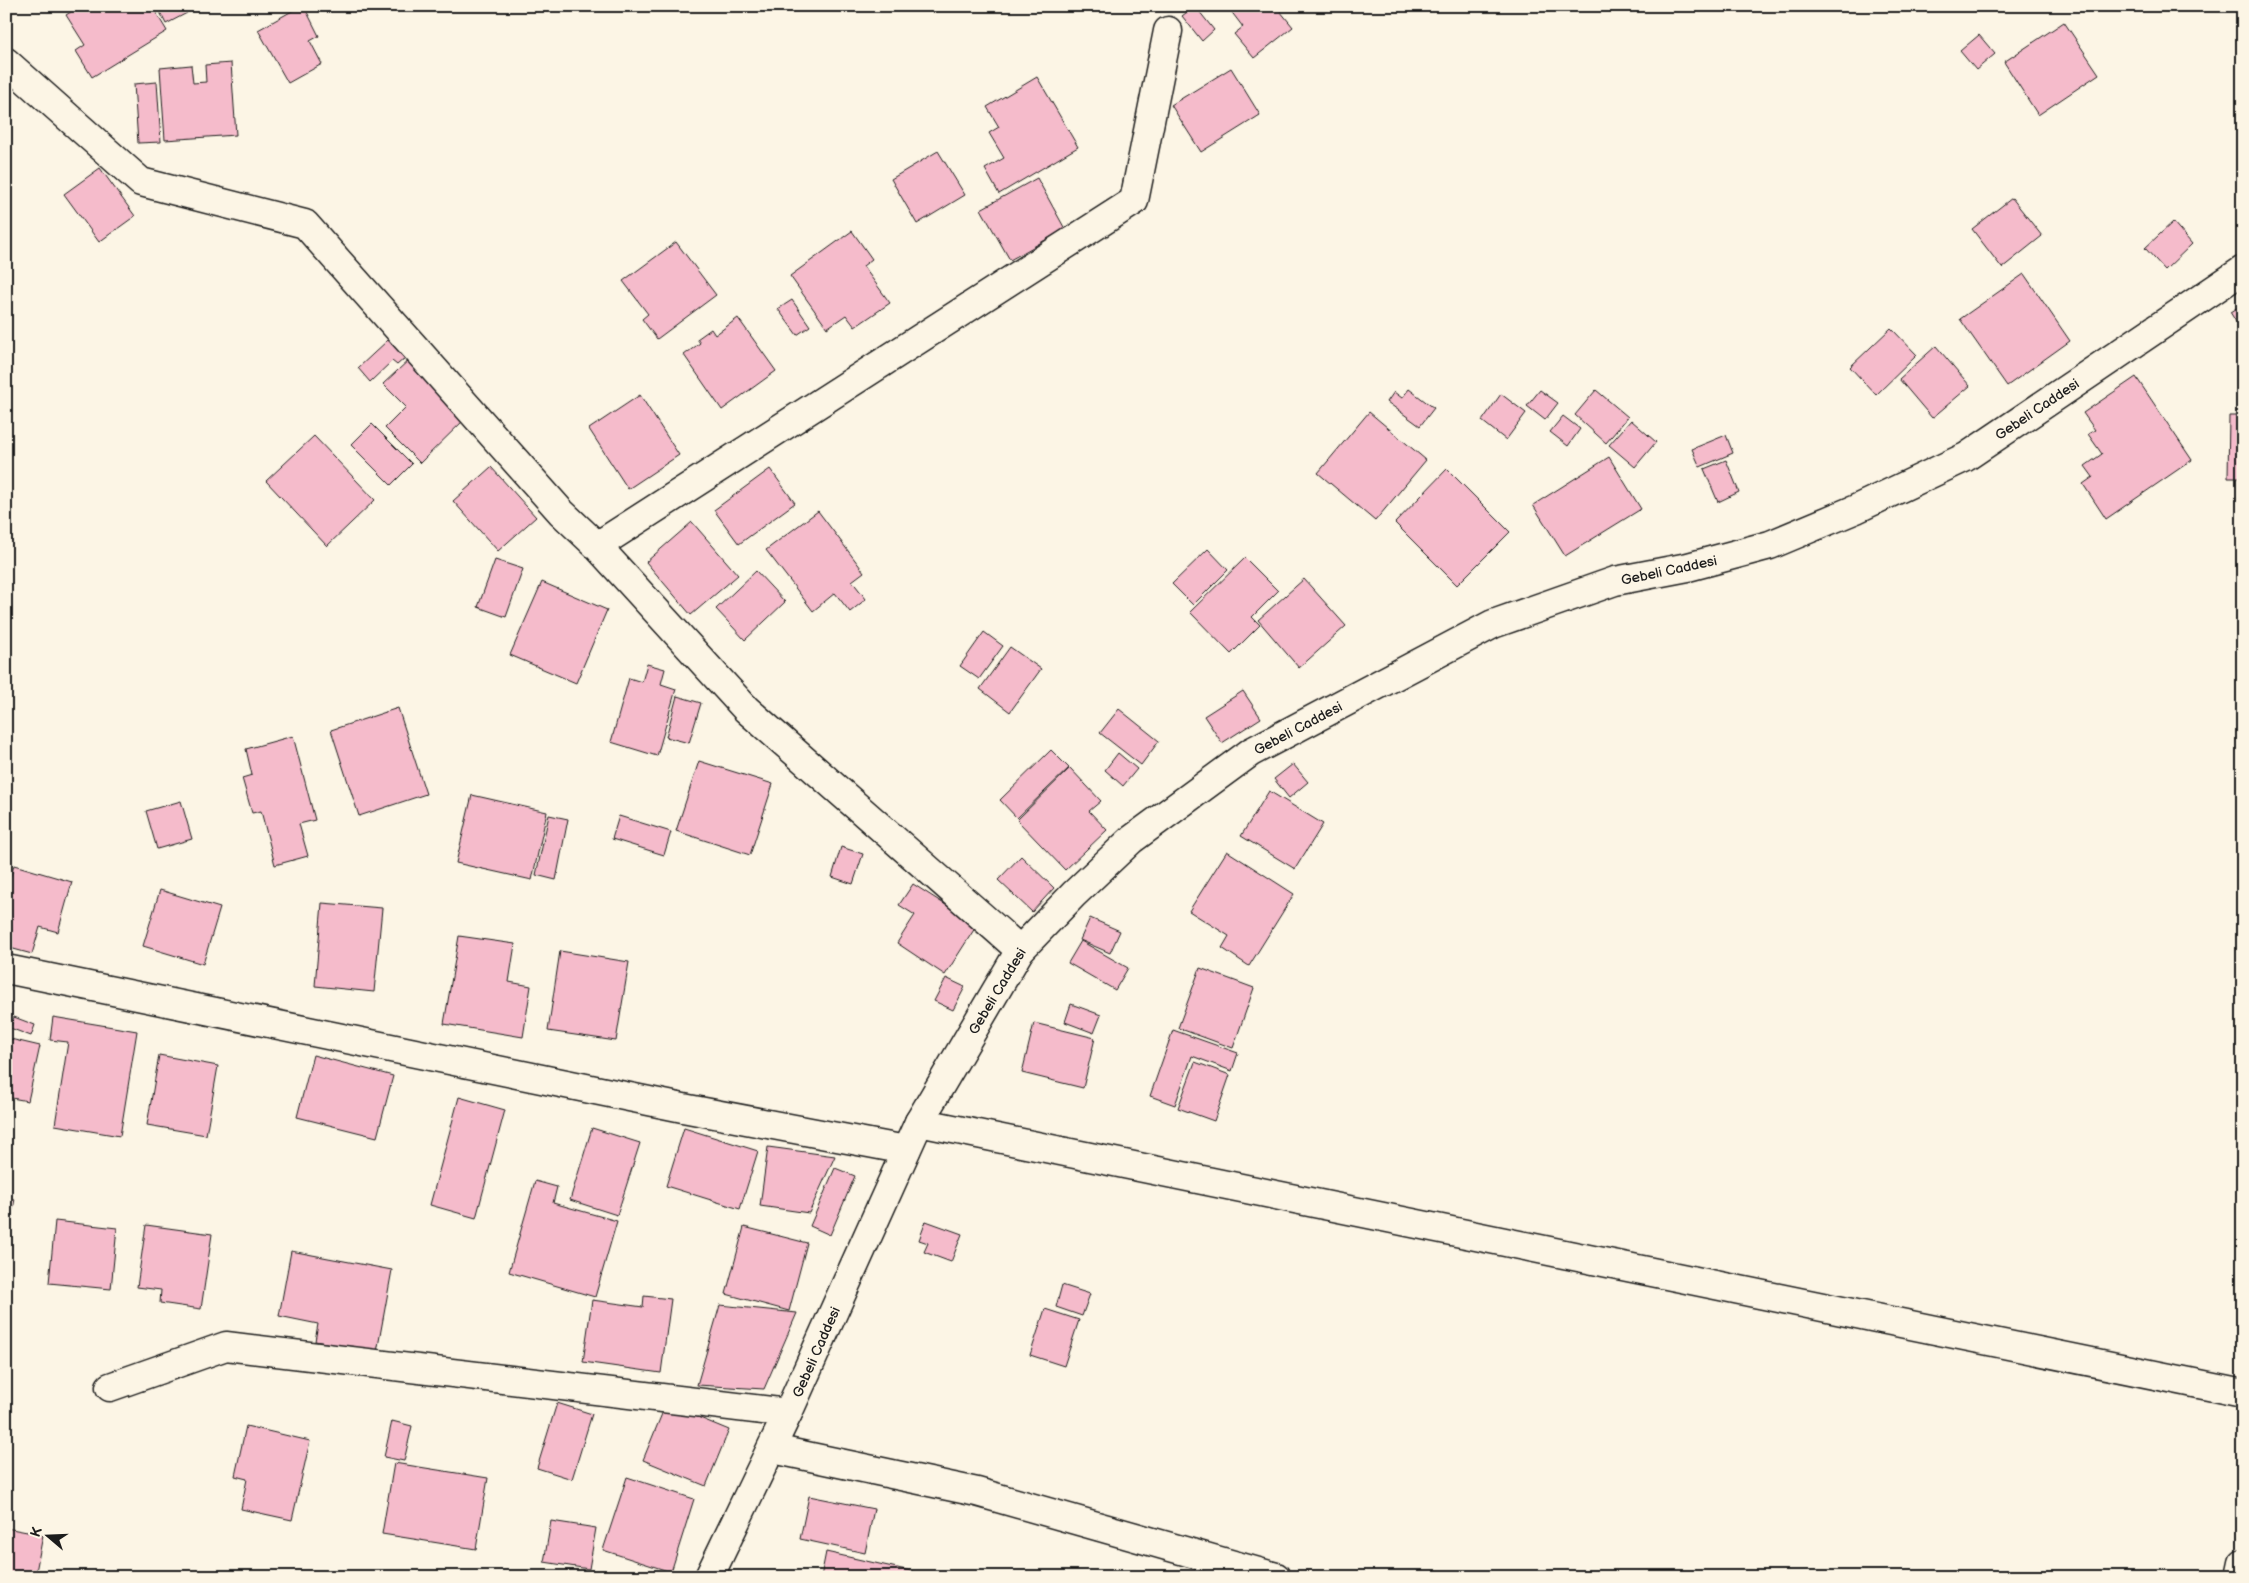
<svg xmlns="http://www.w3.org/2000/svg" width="2249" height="1583" font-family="'Balsamiq Sans',sans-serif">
  <rect width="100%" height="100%" fill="#fcf5e5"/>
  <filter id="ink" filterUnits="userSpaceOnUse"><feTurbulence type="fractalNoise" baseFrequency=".02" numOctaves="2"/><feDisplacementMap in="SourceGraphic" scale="10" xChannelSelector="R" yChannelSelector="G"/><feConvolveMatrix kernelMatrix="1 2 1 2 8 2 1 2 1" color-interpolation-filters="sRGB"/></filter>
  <g filter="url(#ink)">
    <path fill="#f5bbcb" stroke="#1c1c1c" d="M80,6H152L167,31L92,77L76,51L85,45L66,15Z
      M157,6H183L187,13L166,24Z
      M301,6H304L319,36L310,41L322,64L288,83L258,30Z
      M1195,6L1214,30L1202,41L1182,16Z
      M1227,6H1276L1293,27L1254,58L1234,34L1243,27Z
      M2064,22L2099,74L2038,115L2004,62Z
      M1979,35L1995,54L1976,70L1960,51Z
      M231,63L236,135L165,140L160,68L191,65L193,83L206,82L205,65Z
      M1231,68L1260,115L1201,152L1171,105Z
      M1037,77L1078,147L999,194L985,169L1004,158L989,133L999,127L987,107Z
      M157,82L161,142L138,143L134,84Z
      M938,151L965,195L917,224L891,179Z
      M100,168L135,216L99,242L64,194Z
      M1037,178L1065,229L1010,260L981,209Z
      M2012,198L2042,236L2002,268L1972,229Z
      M2173,222L2192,244L2165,270L2145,248Z
      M852,231L872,259L863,266L890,303L855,327L846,315L827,328L790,276Z
      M676,242L716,295L657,339L642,319L648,314L623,281Z
      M2024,274L2070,341L2007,386L1960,319Z
      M792,300L810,326L797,335L778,309Z
      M2243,304V333L2230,312Z
      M738,318L776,371L722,410L684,355L700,343L697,339L711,329L715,335Z
      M1891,328L1917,355L1876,395L1850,367Z
      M388,340L405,358L397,365L392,361L370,382L358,368Z
      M1936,346L1970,386L1932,418L1899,379Z
      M411,358L467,417L420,463L385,428L406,407L383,384Z
      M2136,377L2192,460L2106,519L2083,484L2093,477L2085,466L2102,454L2088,434L2095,430L2083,413Z
      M1409,389L1434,408L1420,426L1387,402L1394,392L1402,398Z
      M1540,390L1558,403L1545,420L1527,406Z
      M1596,390L1628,417L1606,443L1575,415Z
      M1501,394L1526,413L1506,440L1482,421Z
      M640,395L679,455L628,489L589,429Z
      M1369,412L1426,460L1375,521L1318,473Z
      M1563,416L1580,429L1568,446L1550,432Z
      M2229,416H2243V477H2228Z
      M1631,420L1656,442L1635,467L1609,445Z
      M372,424L412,464L391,485L351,445Z
      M1726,435L1733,453L1700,467L1692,449Z
      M314,436L375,500L327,546L266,481Z
      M1609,457L1641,509L1565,556L1533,505Z
      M1726,460L1739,492L1718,502L1704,469Z
      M491,467L536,517L498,551L453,501Z
      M770,469L795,503L739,544L714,510Z
      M1447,469L1510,532L1457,585L1395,523Z
      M818,511L864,572L852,581L866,599L850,612L835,593L813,611L766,550Z
      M692,522L738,575L691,615L646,562Z
      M1208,549L1228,570L1193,605L1172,584Z
      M1245,558L1278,591L1252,617L1260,625L1231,654L1190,612Z
      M495,560L523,569L506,617L478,607Z
      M756,571L785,602L745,640L716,609Z
      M1304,579L1346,626L1299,668L1258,620Z
      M542,582L607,610L576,683L510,655Z
      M984,632L1003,646L979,679L960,666Z
      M1010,647L1041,669L1010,712L980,689Z
      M647,664L665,669L661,684L676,689L657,756L611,742L629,678L642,682Z
      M1243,691L1261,718L1222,743L1204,716Z
      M677,696L701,703L689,743L666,737Z
      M398,708L426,794L359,816L331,730Z
      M1119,709L1159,741L1141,765L1100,733Z
      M293,736L315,820L299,824L308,856L275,865L261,811L252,813L242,778L252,775L246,749Z
      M1051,750L1069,768L1017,818L1000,800Z
      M1118,753L1137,769L1123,786L1105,770Z
      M699,761L773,784L750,855L676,831Z
      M1293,764L1308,782L1289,798L1274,779Z
      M1070,768L1101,801L1089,811L1107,830L1065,870L1017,820Z
      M1269,791L1323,824L1295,869L1241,836Z
      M472,795L547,812L532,880L456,863Z
      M181,801L192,839L157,849L146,811Z
      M549,815L568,819L556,880L536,875Z
      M619,816L671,832L664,855L612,839Z
      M841,847L863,854L853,884L832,877Z
      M1227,851L1294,894L1249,966L1222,948L1229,936L1189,911Z
      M1021,856L1054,888L1032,912L998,880Z
      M14,865L72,882L58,932L40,927L32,954L6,947V892Z
      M913,884L977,925L945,975L897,943L915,915L899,905Z
      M160,890L220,908L203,964L143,946Z
      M322,903L382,908L374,992L315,986Z
      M1090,918L1120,931L1110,953L1080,940Z
      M459,936L515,944L509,982L531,986L523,1037L444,1024Z
      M1081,941L1128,968L1115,990L1068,963Z
      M560,951L629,962L616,1041L548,1031Z
      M1200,968L1254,988L1233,1048L1178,1028Z
      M946,978L965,987L953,1010L934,1001Z
      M1071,1004L1101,1015L1094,1033L1065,1022Z
      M14,1017L35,1025L31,1036L10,1028Z
      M53,1017L137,1031L120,1136L55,1125L68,1042L50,1040Z
      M1034,1023L1095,1038L1083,1088L1022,1073Z
      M1173,1030L1238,1053L1232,1071L1192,1056L1175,1105L1150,1096Z
      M6,1038L40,1046L28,1101L6,1097Z
      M159,1055L218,1066L206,1135L147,1125Z
      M313,1055L393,1076L377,1137L297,1117Z
      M1195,1062L1230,1075L1214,1121L1178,1108Z
      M459,1097L505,1110L476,1218L430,1205Z
      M592,1128L640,1143L617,1215L570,1200Z
      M684,1128L758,1151L740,1209L666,1186Z
      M768,1147L835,1156L809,1213L760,1206Z
      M835,1168L855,1176L830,1235L810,1226Z
      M535,1181L557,1187L553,1203L617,1221L595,1297L509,1272Z
      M6,1198L15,1199L6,1244Z
      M55,1221L117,1228L111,1289L49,1283Z
      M926,1221L962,1234L951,1262L924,1252L928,1243L919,1240Z
      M146,1225L212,1234L201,1309L160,1303L161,1290L137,1287Z
      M744,1227L807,1243L789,1311L726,1294Z
      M291,1251L392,1270L377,1352L315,1341L318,1324L279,1316Z
      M1062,1285L1090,1294L1082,1316L1056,1307Z
      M644,1296L671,1299L661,1373L583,1362L592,1300L643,1307Z
      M720,1305L797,1313L764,1389L697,1385Z
      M1045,1309L1079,1320L1064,1366L1030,1355Z
      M557,1403L592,1414L572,1479L537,1468Z
      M666,1404L729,1430L706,1486L643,1460Z
      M392,1421L412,1426L404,1461L384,1457Z
      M246,1426L310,1441L292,1520L241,1509L247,1479L235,1476Z
      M394,1463L488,1478L476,1549L382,1534Z
      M627,1477L694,1499L671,1572L603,1550Z
      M809,1496L874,1509L865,1553L800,1539Z
      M551,1521L596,1528L589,1569L544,1562Z
      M6,1528L43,1535L35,1577H6Z
      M826,1552L915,1572L914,1577H821Z"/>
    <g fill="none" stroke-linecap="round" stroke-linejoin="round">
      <g stroke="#1c1c1c" stroke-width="31">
        <path id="minor" d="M6,62L141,182L305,224L561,512L597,546L746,709L1020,950
          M597,546L1134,201L1168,31
          M6,969L683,1108L906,1150
          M919,1122L2243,1393
          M110,1387L226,1346L788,1413L709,1577
          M773,1449L977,1492L1276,1577
          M2240,1577L2243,1563"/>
      </g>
      <g stroke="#1c1c1c" stroke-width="31">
        <path id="secondary" d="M788,1413L919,1122L1020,950L1074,894L1131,840L1251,752L1493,624L1615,581L1688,567L1770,545L1856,509L1966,457L2243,270"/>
      </g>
      <use href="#minor" stroke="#fcf5e5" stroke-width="28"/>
      <use href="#secondary" stroke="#fcf5e5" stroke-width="28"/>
    </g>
  </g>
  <g text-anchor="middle" stroke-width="4" stroke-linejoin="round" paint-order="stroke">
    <g font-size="14" fill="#1c1c1c" stroke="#fcf5e5">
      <text transform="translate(2037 409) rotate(-34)" y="5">Gebeli Caddesi</text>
      <text transform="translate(1669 570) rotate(-12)" y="5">Gebeli Caddesi</text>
      <text transform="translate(1298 728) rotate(-28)" y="5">Gebeli Caddesi</text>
      <text transform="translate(997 991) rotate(-59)" y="5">Gebeli Caddesi</text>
      <text transform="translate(816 1352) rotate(-66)" y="5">Gebeli Caddesi</text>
    </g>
  </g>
  <rect width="2249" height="1583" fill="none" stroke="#fcf5e5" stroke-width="25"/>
  <rect x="12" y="12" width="2224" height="1558" fill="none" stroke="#1c1c1c" stroke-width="2" filter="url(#ink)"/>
  <g transform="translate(48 1536) rotate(289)" stroke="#fcf5e5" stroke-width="4" paint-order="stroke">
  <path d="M0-4L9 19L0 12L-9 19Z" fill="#1c1c1c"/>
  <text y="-8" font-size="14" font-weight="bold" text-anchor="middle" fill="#1c1c1c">K</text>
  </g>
</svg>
